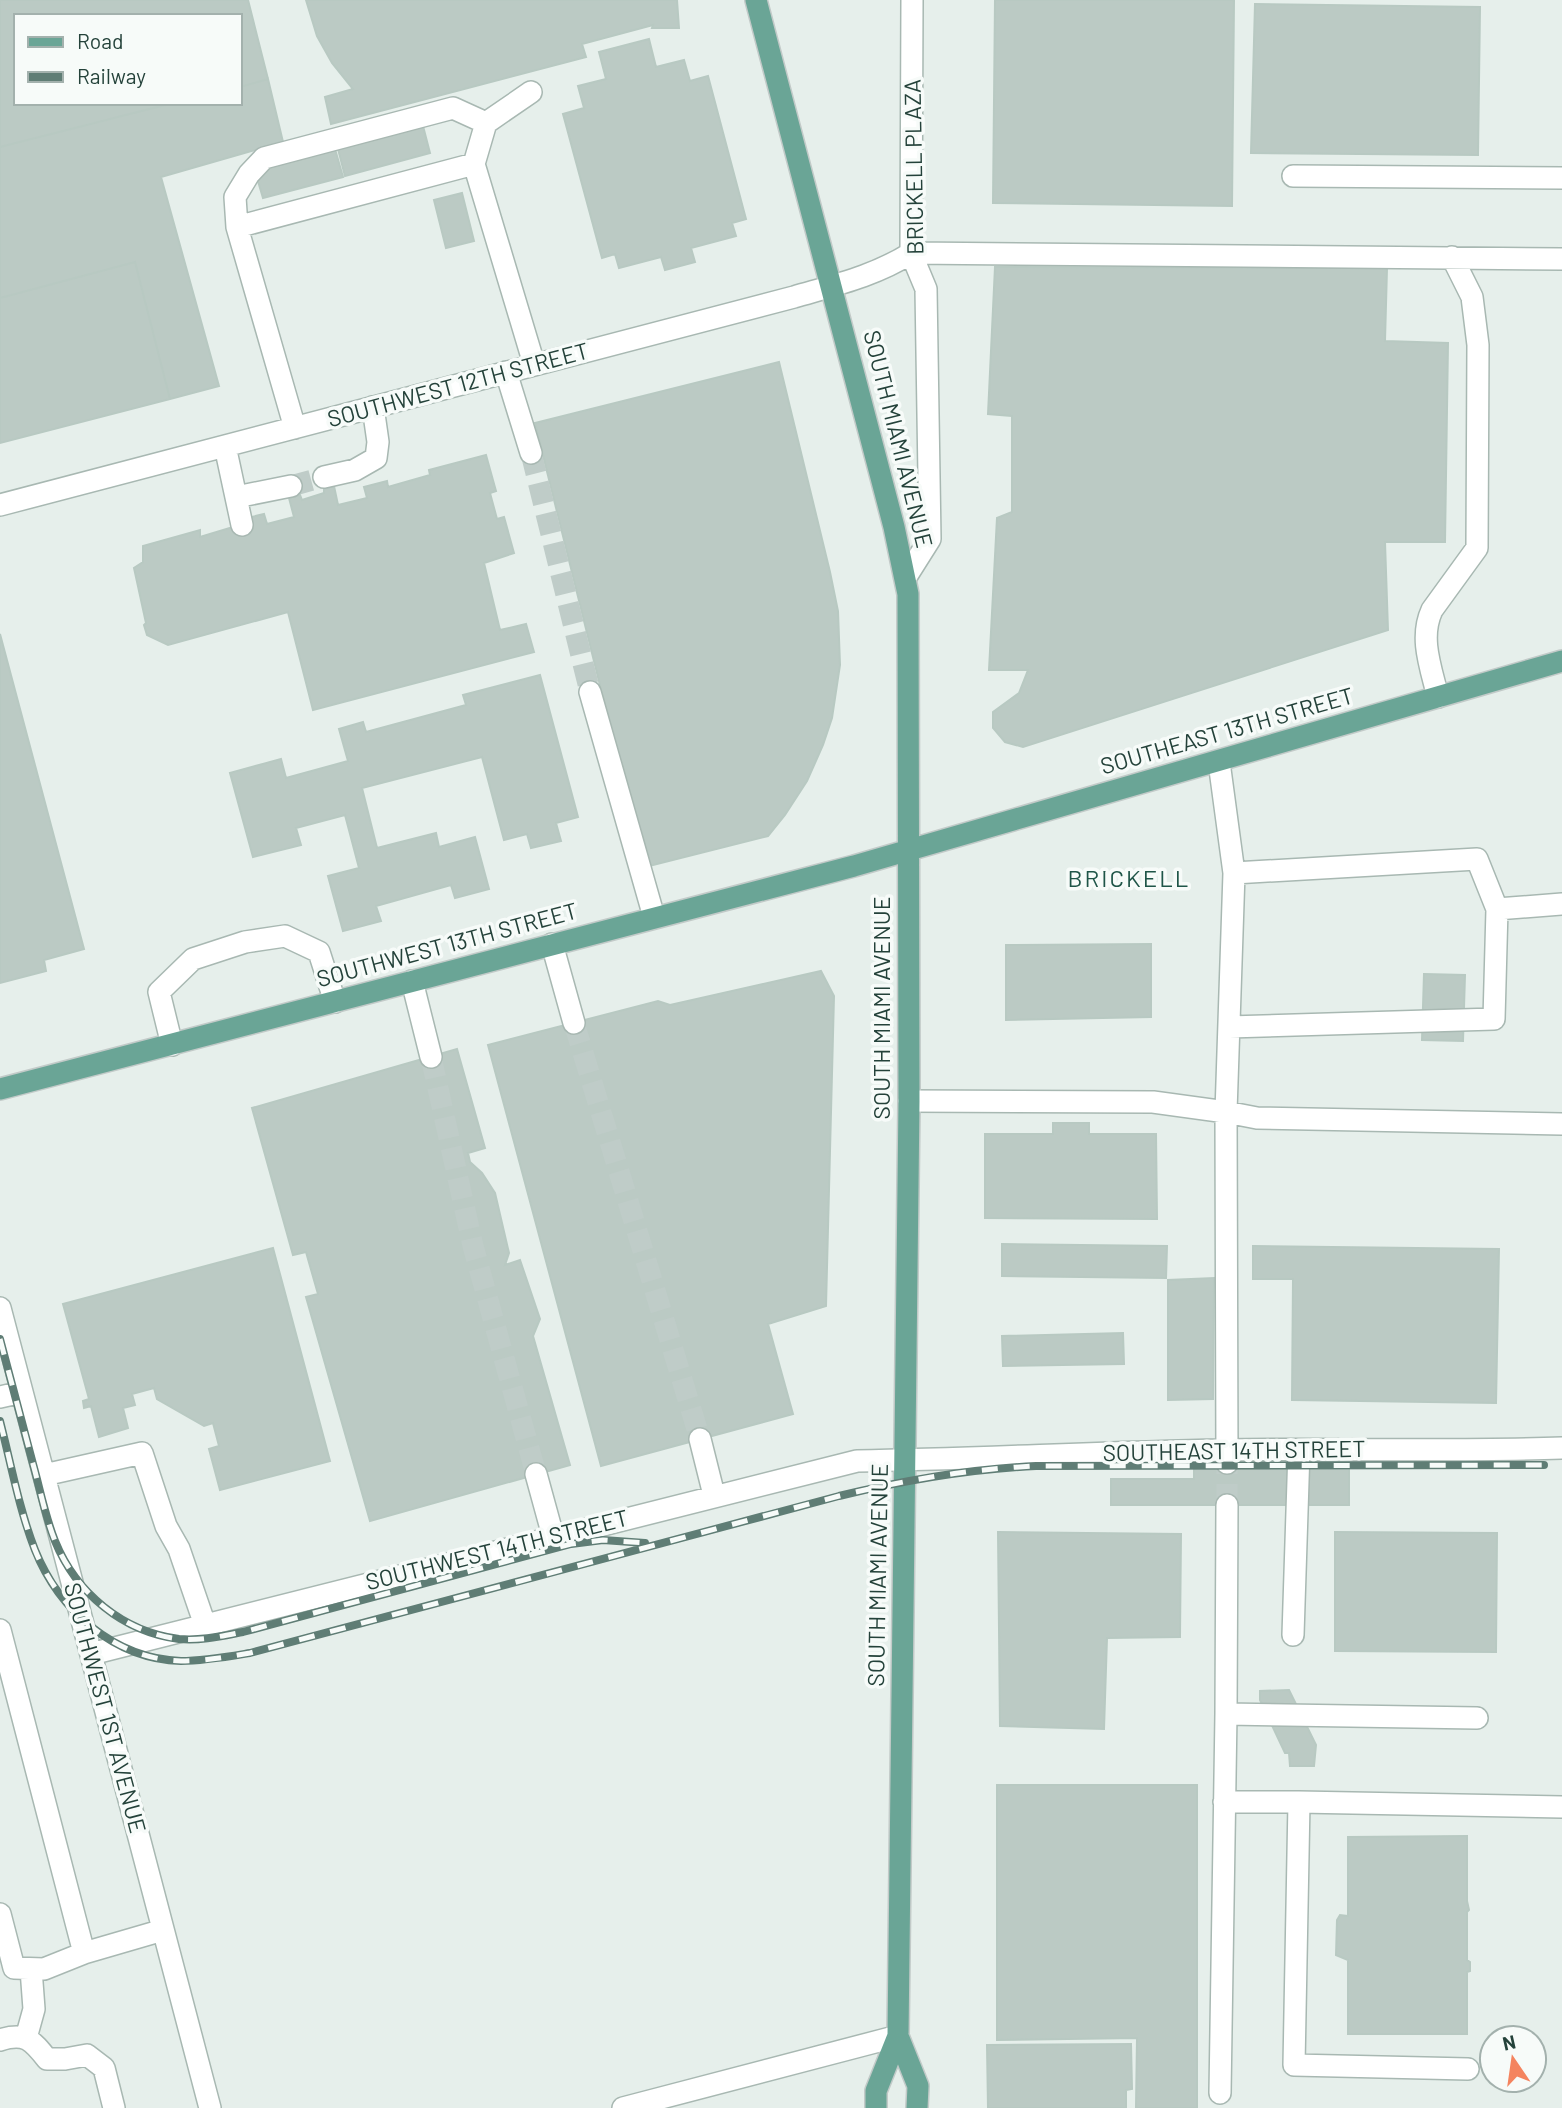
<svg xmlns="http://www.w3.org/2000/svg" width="1562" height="2108" font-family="Barlow,sans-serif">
  <rect width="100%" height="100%" fill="#e6efeb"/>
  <path fill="#bbcac4" stroke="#b8c9c2" stroke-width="2" d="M0,0H248L268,79L240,87V16H16V103H173L0,147Z
    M306,0H677L679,28H652L653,25L582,44L586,57L331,124L325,97L353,89L332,63L317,36Z
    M995,0H1234L1232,206L993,203Z
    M1255,4L1480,7L1478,155L1251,153Z
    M649,39L656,67L684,60L690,81L708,76L746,219L732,223L736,236L691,248L695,262L665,270L661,257L619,268L615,254L602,258L563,114L584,108L578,86L606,79L599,52Z
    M268,79L283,142L161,177L219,386L170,399L135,262L0,298V147L173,103H240V87Z
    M423,126L430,153L345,176L338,149Z
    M335,149L343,177L263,198L255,171Z
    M462,193L474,241L446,248L434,200Z
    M135,262L170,399L0,443V298Z
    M995,267L1387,268L1385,341L1448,343L1445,542H1385L1388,630L1023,747L1005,742L993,728V712L1019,693L1028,670H989L997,518L1012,512V416L988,414Z
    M779,362L830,572L838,611L840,665L832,718L823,745L807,781L785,815L768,836L645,867L535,423Z
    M486,455L496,491L490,493L497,519L504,517L514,553L484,563L500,630L526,624L534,652L313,710L288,612L168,645L147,635L144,625L146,623L134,568L143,562V546L200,530V537L243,524V519L264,514L267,524L294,517L289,498L300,495L302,500L324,493V489L334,486L338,505L367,498L364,487L387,481L388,487L430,475L429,470Z
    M0,634L84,949L44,960L46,971L0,983Z
    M540,675L578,817L556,823L561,841L531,848L527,834L504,840L482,757L362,788L377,848L436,833L439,847L475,837L489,889L455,898L451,885L376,906L381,921L343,931L328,876L359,868L345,815L296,828L301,845L253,857L230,773L281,759L286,778L348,761L339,729L363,722L366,732L466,705L463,695Z
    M1151,944V1017L1006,1020V945Z
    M821,971L834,996L826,1306L768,1324L793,1414L601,1466L488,1045L658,1001L670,1005Z
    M1424,974L1465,975L1463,1041L1422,1040Z
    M457,1049L485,1148L468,1153L470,1162L482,1173L495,1193L509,1253L505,1265L520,1260L540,1319L533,1336L570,1465L370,1521L306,1297L318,1294L306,1252L293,1255L252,1108Z
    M1053,1123H1089V1134H1156L1157,1219L985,1218V1134H1053Z
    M1002,1244L1167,1246L1166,1278L1002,1276Z
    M1253,1246L1499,1249L1496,1403L1292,1400L1293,1279H1253Z
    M273,1248L330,1461L220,1490L209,1449L219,1446L213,1423L204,1426L157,1399L154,1388L132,1394L135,1405L123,1408L128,1428L99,1437L91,1406L84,1408L83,1401L89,1399L63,1304Z
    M1214,1278L1213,1399L1168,1400V1280Z
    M1123,1333L1124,1364L1003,1366L1002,1336Z
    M1194,1463H1349V1505H1111V1479H1194Z
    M998,1532L1181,1534L1180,1637L1107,1638L1104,1729L1000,1726Z
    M1335,1532L1497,1533L1496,1652L1335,1651Z
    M1289,1690L1316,1745L1314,1766H1290L1289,1753H1285L1260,1700V1691Z
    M997,1785H1197V2108H1136L1137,2038L997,2040Z
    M1467,1836V1901L1469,1910L1467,1912V1960L1470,1962V1971L1467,1972V2034H1348V1960L1336,1955L1337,1920L1340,1915L1348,1916V1837Z
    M1131,2044L1132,2089L1126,2090V2108H988L987,2045Z"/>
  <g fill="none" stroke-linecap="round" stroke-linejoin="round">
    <path stroke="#bfccc8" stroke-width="21" stroke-dasharray="21 10" stroke-linecap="butt" d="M531,453L590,692
      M291,486L324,477
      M574,1023L700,1439
      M431,1057L473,1246L536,1474
      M1227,1505V1463"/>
    <g stroke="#a8b8b2" stroke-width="24">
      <path id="minor" d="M531,92L486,123L474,164L534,364
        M1293,176L1562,178
        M237,227L474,164
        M911,253L1562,259
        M506,372L531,453
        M295,428L237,227L235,197L249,174L264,158L453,108L486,123
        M225,446L242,525
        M324,477L355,470L376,458L378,442L373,407
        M236,497L291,486
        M0,505L794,297C835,285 875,276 911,253
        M906,577L930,539L926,289L911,253L912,0
        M590,692L654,917
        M1438,697C1431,668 1419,638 1432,610L1477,548L1478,345L1472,297L1452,257
        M1497,909L1562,904
        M552,944L574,1023
        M412,981L431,1057
        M1229,1027L1494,1019L1497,909L1477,859L1234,873
        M172,1045L159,992L193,959L245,942L285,936L319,952L335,1002
        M909,1101L1153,1102L1226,1112L1234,873L1219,762
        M0,1308L210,2108
        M0,1397L22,1392
        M700,1439L714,1495
        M1227,1463L1226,1112L1257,1118L1562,1124
        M536,1474L553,1536
        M44,1475L142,1453L166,1526L179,1549L205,1625
        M0,1630L84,1953L44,1969L14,1968L0,1914
        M1293,1635L1299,1450
        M91,1654L857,1461C979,1459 1101,1452 1223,1450C1336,1448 1449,1452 1562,1448
        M1226,1714L1227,1505
        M1224,1802H1299
        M84,1953L163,1930
        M26,2038L34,2009L31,1969
        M0,2040C25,2032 32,2040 47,2059H65L87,2055L104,2068L114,2108
        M1468,2069L1294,2065L1299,1802L1562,1807
        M1220,2093L1226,1714L1477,1718
        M623,2108L898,2036"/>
    </g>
    <g stroke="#c2cac8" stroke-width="24">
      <path id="major" d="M756,0L894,527L908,594L909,1101L898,2036L876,2091V2108
        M0,1089L854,866L1562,661
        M898,2036L918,2086L917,2108"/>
    </g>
    <use href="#minor" stroke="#fff" stroke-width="21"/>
    <use href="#major" stroke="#6aa596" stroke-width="21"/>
    <g stroke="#5f7d75" stroke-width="8">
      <path id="rail" d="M0,1339C11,1381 22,1422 33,1464C40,1489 45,1516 55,1541C76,1593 123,1632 179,1639C201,1641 222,1636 243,1632L571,1544L603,1540L645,1543
        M0,1421C11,1464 19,1509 35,1550C59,1610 114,1659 181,1661C204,1661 226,1657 250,1653L839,1496C905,1480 969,1469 1036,1466L1544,1465"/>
    </g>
    <use href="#rail" stroke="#f7fbf9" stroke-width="5" stroke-dasharray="16" stroke-linecap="butt"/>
  </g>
  <g text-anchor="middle" stroke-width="7" stroke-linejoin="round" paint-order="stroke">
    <g font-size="23" fill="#24423a" stroke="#f7fbf9">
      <text transform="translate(914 167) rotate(-91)" y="8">BRICKELL PLAZA</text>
      <text transform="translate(458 385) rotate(-15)" y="8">SOUTHWEST 12TH STREET</text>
      <text transform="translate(898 439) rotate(76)" y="8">SOUTH MIAMI AVENUE</text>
      <text transform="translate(1227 731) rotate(-16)" y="8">SOUTHEAST 13TH STREET</text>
      <text transform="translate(447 945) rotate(-15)" y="8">SOUTHWEST 13TH STREET</text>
      <text transform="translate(882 1008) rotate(-90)" y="8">SOUTH MIAMI AVENUE</text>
      <text transform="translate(1234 1451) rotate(-1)" y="8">SOUTHEAST 14TH STREET</text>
      <text transform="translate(497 1550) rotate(-14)" y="8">SOUTHWEST 14TH STREET</text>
      <text transform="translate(878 1575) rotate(-89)" y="8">SOUTH MIAMI AVENUE</text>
      <text transform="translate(105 1708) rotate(75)" y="8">SOUTHWEST 1ST AVENUE</text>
    </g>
    <g font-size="24" letter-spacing="2" fill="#1f5548" stroke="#f7fbf9">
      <text x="1129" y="887">BRICKELL</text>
    </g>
  </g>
  <rect x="14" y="14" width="228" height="91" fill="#f7fbf9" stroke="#a3b1ad" stroke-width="2"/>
  <rect x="28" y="37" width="35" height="10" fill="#6aa596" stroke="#a3b1ad" stroke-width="2"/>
  <text x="77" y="49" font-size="21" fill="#24423a">Road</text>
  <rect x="28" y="72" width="35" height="10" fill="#5f7d75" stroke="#a3b1ad" stroke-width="2"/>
  <text x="77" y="84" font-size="21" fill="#24423a">Railway</text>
  <g transform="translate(1513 2059) rotate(347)"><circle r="33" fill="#f7fbf9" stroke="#a3b1ad" stroke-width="2"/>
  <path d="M0-5L12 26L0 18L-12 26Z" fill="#f4845f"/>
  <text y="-10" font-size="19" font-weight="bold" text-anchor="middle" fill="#24423a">N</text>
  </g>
</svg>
